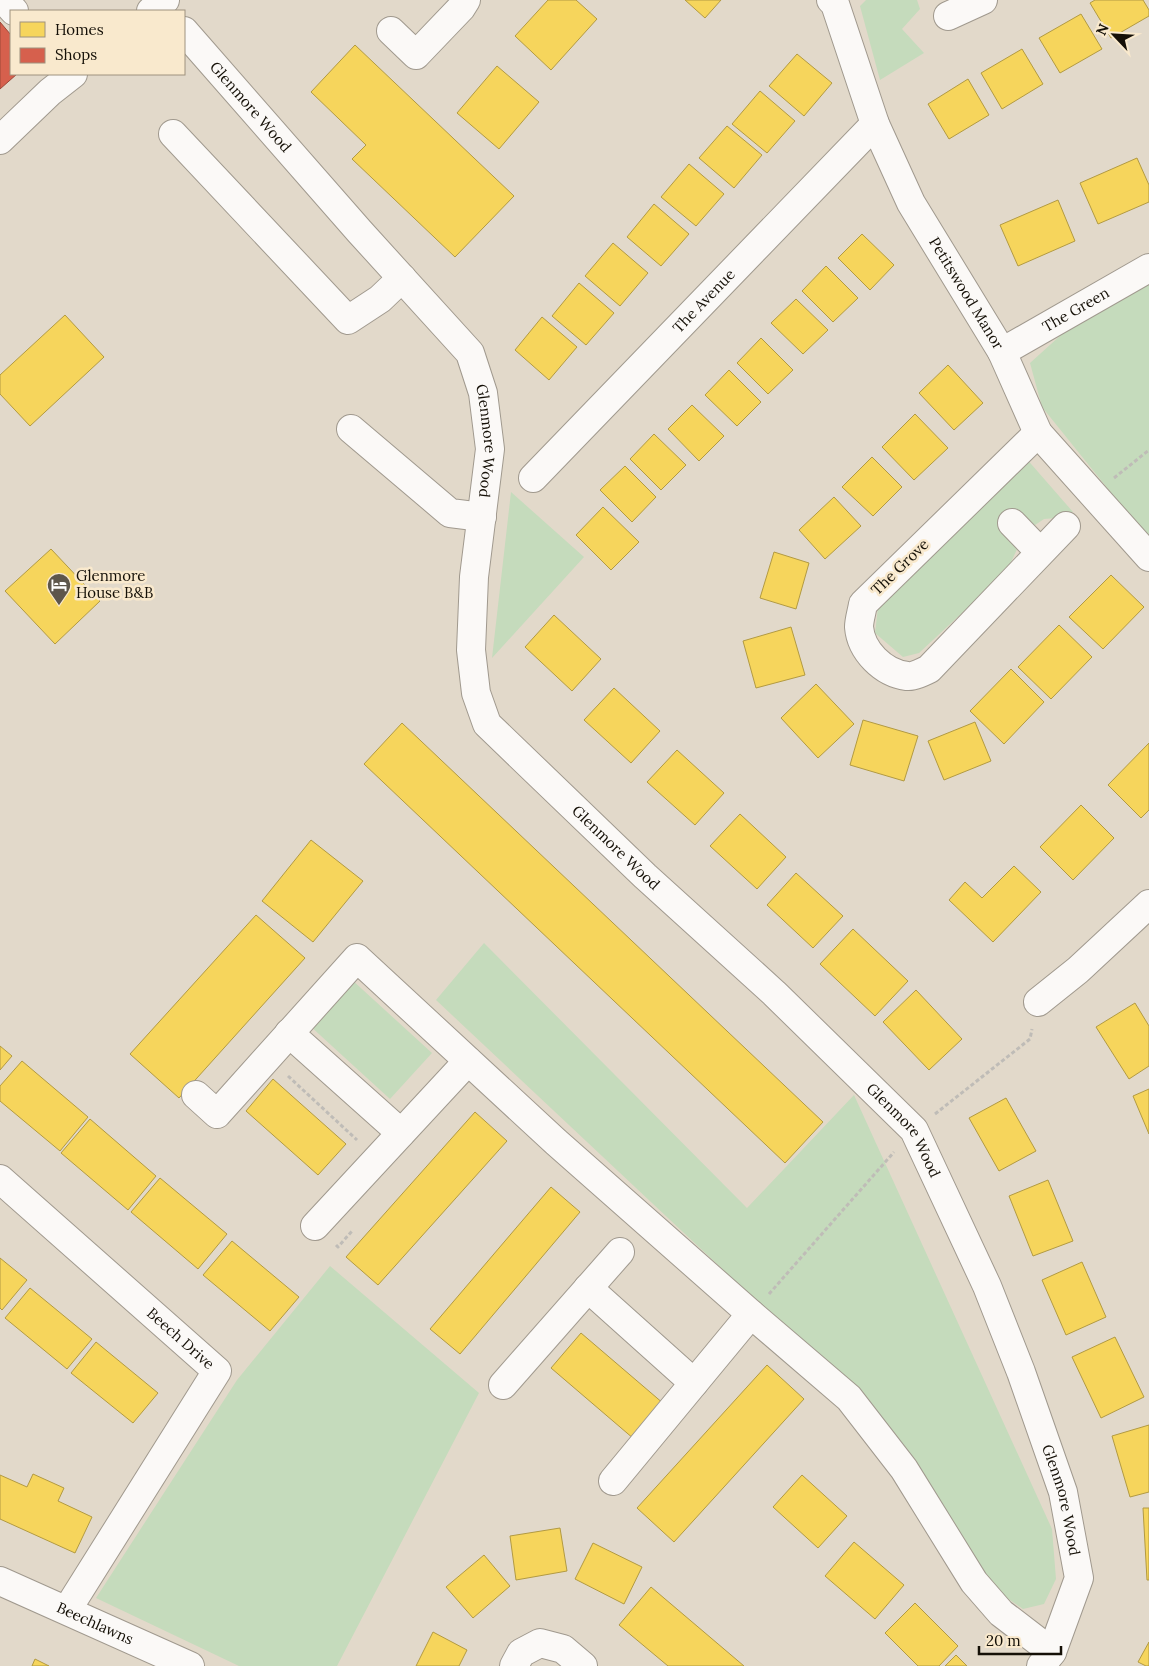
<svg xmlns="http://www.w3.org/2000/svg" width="1149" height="1666" font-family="Lora,serif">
  <rect width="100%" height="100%" fill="#e2d9ca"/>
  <path fill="#c5dbbc" d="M866,0H917L920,9L902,29L924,53L880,80L860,6Z
    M1149,281V535L1125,510L1042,407L1030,363L1072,325Z
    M1025,457L1073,512L1057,518L1044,519L1035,525L1017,511L1002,530L1018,547L1007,571L919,653L903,657L875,633L878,607Z
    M511,492L584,557L492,658Z
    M484,943L747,1208L854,1095L1052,1529L1056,1579L1044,1604L1023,1609L998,1592L883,1420L436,1000Z
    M351,979L432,1053L390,1099L309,1025Z
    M330,1266L479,1393L337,1666H239L96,1598L237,1380Z"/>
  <path fill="#f6d55c" stroke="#b29a42" d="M548,0H576L597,19L551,70L515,36Z
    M685,0H721L705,18Z
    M1095,0H1143L1149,10V16L1111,38L1090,3Z
    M1081,14L1102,49L1060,73L1039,38Z
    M355,45L514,196L455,257L352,159L366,145L311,92Z
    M1022,49L1043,84L1002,109L981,73Z
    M797,54L832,83L804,116L769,86Z
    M497,66L539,102L499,149L457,113Z
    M968,79L989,115L949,139L928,104Z
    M760,91L795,121L767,153L732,124Z
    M727,126L762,155L734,188L699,158Z
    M1137,158L1149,185V202L1098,224L1080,183Z
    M689,164L724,194L696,226L661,197Z
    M1058,200L1075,241L1018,266L1000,225Z
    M654,204L689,234L661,266L627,237Z
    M862,234L894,265L870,290L838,258Z
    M613,243L648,273L620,306L585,276Z
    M826,266L858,298L833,322L802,291Z
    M579,283L614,313L586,345L552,316Z
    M796,299L828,330L803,354L771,323Z
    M65,315L104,357L30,426L0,394V375Z
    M542,317L577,347L549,380L515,350Z
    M761,338L793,370L768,394L737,363Z
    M948,365L983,403L954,430L919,393Z
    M729,370L761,402L737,426L705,395Z
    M692,405L724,436L699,461L668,429Z
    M915,414L948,448L914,480L882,447Z
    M654,434L686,465L661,490L630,459Z
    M872,457L902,487L873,516L842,487Z
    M625,466L656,497L632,522L600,490Z
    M834,497L861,526L825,559L799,530Z
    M603,507L639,542L611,570L576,535Z
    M51,549L100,601L55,644L5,591Z
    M774,552L809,563L796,609L760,598Z
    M1111,575L1144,607L1103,649L1069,617Z
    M554,615L601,659L572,691L525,647Z
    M1059,625L1092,657L1051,699L1018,667Z
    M791,627L805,675L756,688L743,641Z
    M1011,669L1044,702L1004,744L970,711Z
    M816,684L854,724L818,758L781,718Z
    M614,688L660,731L631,763L584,720Z
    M863,720L918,736L904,781L850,765Z
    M975,722L991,761L944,780L928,741Z
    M402,723L823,1122L785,1163L364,764Z
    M1149,743V810L1141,818L1108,785Z
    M677,750L724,793L695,825L647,782Z
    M1081,805L1114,838L1073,880L1040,847Z
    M740,814L786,857L757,889L710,846Z
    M311,840L363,881L313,942L262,901Z
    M1014,866L1041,892L993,942L949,900L965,882L982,898Z
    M796,873L843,916L813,948L767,905Z
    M256,915L305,958L179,1098L130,1054Z
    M853,929L908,981L875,1016L820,964Z
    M916,990L962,1039L929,1070L883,1022Z
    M1135,1003L1149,1026V1066L1129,1079L1096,1027Z
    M0,1046L12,1056L0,1070Z
    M22,1061L88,1117L60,1151L0,1101V1086Z
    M273,1079L346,1144L318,1175L246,1111Z
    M1149,1089V1134L1133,1096Z
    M1006,1098L1036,1151L999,1171L969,1118Z
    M475,1112L507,1141L378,1285L346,1257Z
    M90,1119L156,1176L128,1210L61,1153Z
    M160,1178L227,1234L198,1269L131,1212Z
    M1048,1180L1073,1241L1033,1256L1009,1196Z
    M551,1187L580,1212L460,1354L430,1329Z
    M232,1241L299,1297L270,1331L203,1275Z
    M0,1258L27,1280L2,1310L0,1308Z
    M1082,1262L1106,1317L1066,1335L1042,1280Z
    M30,1288L92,1339L67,1369L5,1318Z
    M581,1333L664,1404L634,1439L551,1368Z
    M1115,1337L1144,1397L1101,1418L1072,1357Z
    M96,1342L158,1393L133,1423L71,1373Z
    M767,1365L804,1399L674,1542L637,1508Z
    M1149,1425V1492L1130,1497L1112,1436Z
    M33,1474L64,1488L58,1501L92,1517L75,1553L0,1519V1475L27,1487Z
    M802,1475L847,1516L818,1548L773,1507Z
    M1143,1508H1149V1580H1147Z
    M560,1528L567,1571L516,1580L510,1536Z
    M854,1542L904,1585L875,1619L825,1576Z
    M593,1543L642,1567L624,1604L575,1579Z
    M484,1555L510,1586L473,1618L446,1587Z
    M651,1587L744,1666H668L619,1625Z
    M915,1603L958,1646L939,1666H918L885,1633Z
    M433,1632L467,1650L459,1666H416Z
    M1149,1642V1666H1146L1138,1662Z
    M956,1655L967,1666H945Z
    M35,1659L49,1666H32Z"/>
  <path fill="#d6604d" stroke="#9c4838" d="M0,22L11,35V74H17L0,89Z"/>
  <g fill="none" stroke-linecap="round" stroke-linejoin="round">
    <g stroke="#a0998e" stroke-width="30">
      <g id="minor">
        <path d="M4,0L14,11"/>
        <path id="s1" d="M831,0L835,4L875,124L911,203L1002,352L1038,433L1149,557"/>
        <path d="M948,16L983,0"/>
        <path id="s2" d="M184,31L360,232L470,353L483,393L490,449L474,577L471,650L476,693L487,724L645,876L774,993L914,1130L987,1286L1021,1372L1063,1492L1079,1578L1052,1652L1041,1666"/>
        <path d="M391,31L416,55L461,8L466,0"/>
        <path d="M173,134L348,320L380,299L402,278"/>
        <path id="s3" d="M1002,352L1149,268"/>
        <path d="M351,429L450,513L482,517"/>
        <path d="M1038,433L863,604C862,611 859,620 859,627C861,651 883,673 907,676C913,677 923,672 929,669L1066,526"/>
        <path id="s4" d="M533,478L875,124"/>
        <path d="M1012,523L1040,552"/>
        <path d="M1038,1002L1078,970L1149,904"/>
        <path d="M289,1033L401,1133"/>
        <path d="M196,1095L217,1114L357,958L556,1142L751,1314L849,1398L904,1469L974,1582L1001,1613L1052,1652"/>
        <path id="s5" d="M0,1179L217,1371L67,1610"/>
        <path d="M315,1226L468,1061"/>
        <path d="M588,1288L694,1383"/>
        <path d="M503,1385L620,1252"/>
        <path d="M613,1481L751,1314"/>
        <path id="s6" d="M0,1581L190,1666"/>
        <path d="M514,1666L521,1653L540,1643L563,1649L583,1666"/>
      </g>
    </g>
    <g stroke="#a0998e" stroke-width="30">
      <path id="major" d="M151,11L165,0
        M0,140L50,92L73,74"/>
    </g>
    <path stroke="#bfbcb7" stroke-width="3" stroke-dasharray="4 2.5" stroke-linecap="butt" d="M1114,478L1149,450
      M288,1076L357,1140
      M935,1114L1030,1039L1032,1029
      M336,1245L338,1247L352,1231
      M769,1294L894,1152"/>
    <use href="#minor" stroke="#fbf9f7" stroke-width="28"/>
    <use href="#major" stroke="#fbf9f7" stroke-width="28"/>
  </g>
  <defs>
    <g id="hotel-pin" transform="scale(1.25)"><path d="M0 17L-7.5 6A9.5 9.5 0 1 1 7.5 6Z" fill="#5d564b" stroke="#f9e9cd"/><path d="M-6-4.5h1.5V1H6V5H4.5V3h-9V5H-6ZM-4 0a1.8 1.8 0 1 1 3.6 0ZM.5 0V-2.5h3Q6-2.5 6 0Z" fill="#fff"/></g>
  </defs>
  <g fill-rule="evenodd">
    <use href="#hotel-pin" x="59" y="585"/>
  </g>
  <g text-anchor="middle" stroke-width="5" stroke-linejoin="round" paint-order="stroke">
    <g font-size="15" fill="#151007" stroke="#f9e9cd">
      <text dy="5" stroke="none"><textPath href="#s2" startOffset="101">Glenmore Wood</textPath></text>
      <text dy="5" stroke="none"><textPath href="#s1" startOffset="325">Petitswood Manor</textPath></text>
      <text dy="5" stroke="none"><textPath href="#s4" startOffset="246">The Avenue</textPath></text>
      <text dy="5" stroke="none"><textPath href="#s3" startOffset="85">The Green</textPath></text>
      <text dy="5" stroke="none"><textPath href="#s2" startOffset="521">Glenmore Wood</textPath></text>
      <text transform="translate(900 567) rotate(-44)" y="5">The Grove</text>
      <text dy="5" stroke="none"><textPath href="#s2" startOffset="986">Glenmore Wood</textPath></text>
      <text dy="5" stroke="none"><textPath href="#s2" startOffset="1391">Glenmore Wood</textPath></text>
      <text dy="5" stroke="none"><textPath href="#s5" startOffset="241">Beech Drive</textPath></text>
      <text dy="5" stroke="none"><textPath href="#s2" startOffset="1796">Glenmore Wood</textPath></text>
      <text dy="5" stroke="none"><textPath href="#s6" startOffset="104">Beechlawns</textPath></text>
    </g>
    <g font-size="15" fill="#151007" stroke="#f9e9cd" text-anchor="start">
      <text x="76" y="581">Glenmore<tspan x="76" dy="17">House B&amp;B</tspan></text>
    </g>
  </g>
  <rect x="10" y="10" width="175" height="65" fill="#f9e9cd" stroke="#9e927e"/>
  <rect x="20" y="22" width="25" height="15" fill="#f6d55c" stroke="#9e927e"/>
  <text x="55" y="35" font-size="15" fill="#151007">Homes</text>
  <rect x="20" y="48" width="25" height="15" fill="#d6604d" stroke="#9e927e"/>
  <text x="55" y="60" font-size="15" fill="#151007">Shops</text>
  <g transform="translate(1114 35) rotate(295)" stroke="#f9e9cd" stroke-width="4" paint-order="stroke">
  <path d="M0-4L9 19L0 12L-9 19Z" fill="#151007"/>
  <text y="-8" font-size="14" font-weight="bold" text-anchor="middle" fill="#151007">N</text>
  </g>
  <path d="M979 1646v8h82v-8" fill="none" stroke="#151007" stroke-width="2.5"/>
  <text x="986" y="1646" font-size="15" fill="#151007" stroke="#f9e9cd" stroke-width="4" paint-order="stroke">20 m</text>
</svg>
